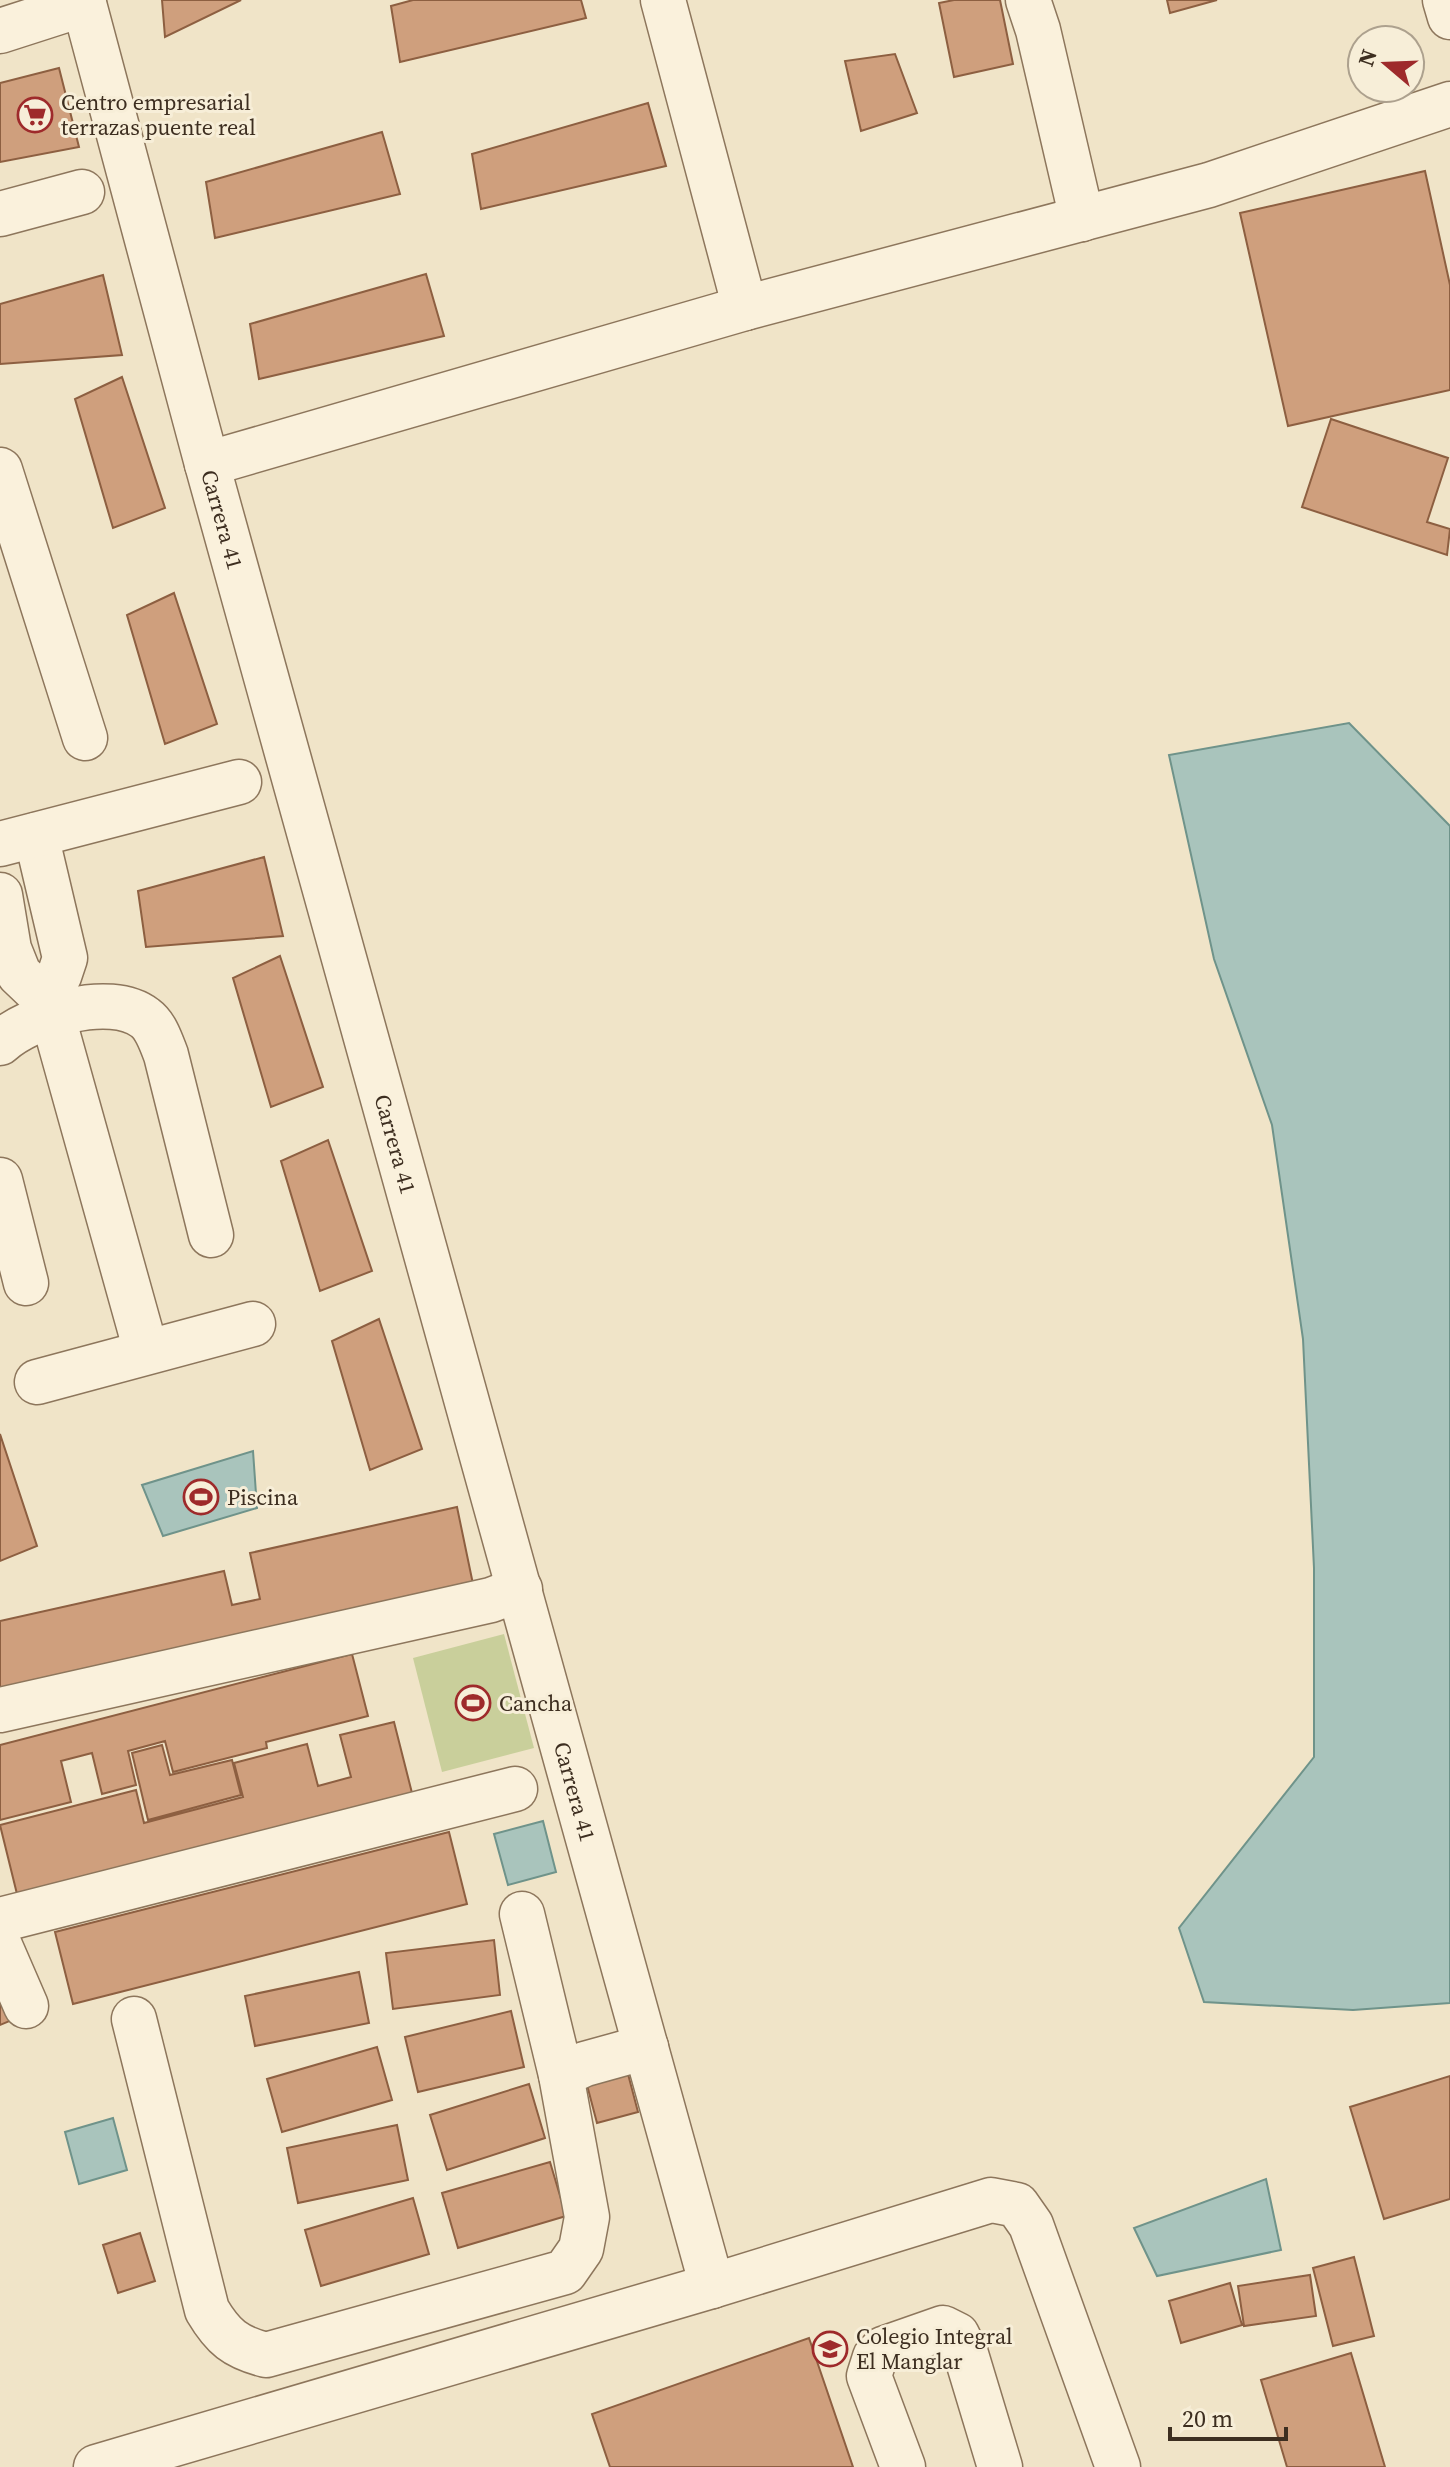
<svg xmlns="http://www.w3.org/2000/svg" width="1450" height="2467" font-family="'Source Serif 4',serif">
  <rect width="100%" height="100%" fill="#f0e4c8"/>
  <path fill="#c9cf9b" d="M504,1634L534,1748L442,1772L413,1658Z"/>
  <path fill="#a9c4bc" stroke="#6f938a" stroke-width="2" d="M1349,723L1450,826V2003L1353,2010L1204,2002L1179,1928L1314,1757V1568L1303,1339L1272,1125L1214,959L1169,755Z
    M253,1451L257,1508L163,1536L142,1485Z
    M543,1821L556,1872L508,1885L494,1834Z
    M113,2118L127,2170L79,2184L65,2132Z
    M1266,2179L1281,2250L1157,2276L1134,2228Z"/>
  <path fill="#cf9f7d" stroke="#8d5f41" stroke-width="2" d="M162,0H241L165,37Z
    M413,0H581L586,18L400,62L391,6Z
    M954,0H1000L1013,64L954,77L939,3Z
    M1167,0H1217L1170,13Z
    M895,54L917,113L861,131L845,61Z
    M59,68L79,147L0,162V83Z
    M648,103L666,166L481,209L472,154Z
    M382,132L400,194L215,238L206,182Z
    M1425,171L1450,285V390L1288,426L1240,213Z
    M426,274L444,336L259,379L250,324Z
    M103,275L122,355L0,364V304Z
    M122,377L165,508L113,528L75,399Z
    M1331,419L1448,458L1427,522L1450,529L1447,555L1302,507Z
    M174,593L217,724L165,744L127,615Z
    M264,857L283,936L146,947L138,891Z
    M280,956L323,1087L271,1107L233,978Z
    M328,1140L372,1271L320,1291L281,1161Z
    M379,1319L422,1449L370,1470L332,1341Z
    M0,1434L37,1546L0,1561Z
    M457,1507L473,1584L0,1690V1621L224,1571L232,1605L260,1599L250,1553Z
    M352,1654L368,1716L266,1742L267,1748L173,1772L165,1741L128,1751L136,1785L102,1794L92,1753L61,1761L71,1802L0,1820V1745Z
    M394,1722L412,1793L17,1894L0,1825L136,1790L144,1823L243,1797L234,1763L307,1744L318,1786L351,1777L340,1735Z
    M162,1745L170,1775L232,1760L241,1795L148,1820L132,1753Z
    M449,1832L467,1904L73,2004L55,1932Z
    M494,1940L500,1995L393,2009L386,1953Z
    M359,1972L369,2023L255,2046L245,1996Z
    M0,1990L12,2020L0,2025Z
    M511,2011L524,2067L418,2092L405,2037Z
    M377,2047L392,2100L282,2132L267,2079Z
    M628,2074L638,2112L597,2123L587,2085Z
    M1450,2076V2199L1384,2219L1350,2107Z
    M529,2084L545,2138L447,2170L430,2115Z
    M397,2125L408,2180L298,2203L287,2148Z
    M550,2162L566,2216L458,2248L442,2193Z
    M413,2198L429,2254L321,2286L305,2230Z
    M140,2233L155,2281L118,2293L103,2245Z
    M1354,2257L1374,2336L1333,2346L1313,2268Z
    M1310,2275L1316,2316L1244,2326L1238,2286Z
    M1230,2283L1242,2325L1181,2343L1169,2301Z
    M809,2338L853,2467H610L592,2414Z
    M1351,2353L1385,2467H1287L1261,2380Z"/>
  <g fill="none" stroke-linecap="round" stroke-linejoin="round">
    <g stroke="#8d765c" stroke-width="47">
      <g id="minor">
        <path id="s1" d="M83,0L207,464L712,2286"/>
        <path d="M663,0L745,308"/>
        <path d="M1028,0L1038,30L1082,219"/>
        <path d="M1445,0L1450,17"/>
        <path d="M0,31L84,4"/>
        <path d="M0,214L82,192"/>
        <path d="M207,464L745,308L1209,185L1450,104"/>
        <path d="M0,470L85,738"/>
        <path d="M36,835L65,958L59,976L40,994"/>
        <path d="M0,844L239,782"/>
        <path d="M0,895L9,949L19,974L40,994L52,1014L146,1351"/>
        <path d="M0,1043C29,1016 110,991 145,1018C156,1026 161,1042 166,1055L211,1235"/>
        <path d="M0,1180L26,1283"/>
        <path d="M37,1382L253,1324"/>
        <path d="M0,1710L491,1600L520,1589"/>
        <path d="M0,1920L515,1789"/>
        <path d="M0,1946L26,2006"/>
        <path d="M134,2019L207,2310C223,2337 235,2347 266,2355L565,2272L581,2249L587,2217L561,2075L522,1914"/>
        <path d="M561,2075L585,2064L646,2047"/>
        <path d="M96,2467L712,2286L991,2200L1017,2205L1031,2225L1118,2467"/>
        <path d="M903,2467L869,2376L875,2357L883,2349L943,2328L957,2335L965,2351L1000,2467"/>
      </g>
    </g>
    <use href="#minor" stroke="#faf1dc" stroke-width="44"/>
  </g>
  <defs>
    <g id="supermarket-ring" transform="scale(1.8)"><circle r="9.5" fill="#f7eed8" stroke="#9e2a2b" stroke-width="1.5"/><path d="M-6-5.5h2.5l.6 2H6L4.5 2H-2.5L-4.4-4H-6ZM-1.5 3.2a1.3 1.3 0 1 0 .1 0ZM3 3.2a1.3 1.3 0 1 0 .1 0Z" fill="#9e2a2b"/></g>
    <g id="stadium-ring" transform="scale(1.8)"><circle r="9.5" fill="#f7eed8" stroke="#9e2a2b" stroke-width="1.5"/><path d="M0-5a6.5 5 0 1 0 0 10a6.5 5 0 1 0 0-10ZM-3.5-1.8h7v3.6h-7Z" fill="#9e2a2b"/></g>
    <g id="school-ring" transform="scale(1.8)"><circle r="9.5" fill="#f7eed8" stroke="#9e2a2b" stroke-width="1.5"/><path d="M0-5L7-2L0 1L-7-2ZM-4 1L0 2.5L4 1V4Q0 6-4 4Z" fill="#9e2a2b"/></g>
  </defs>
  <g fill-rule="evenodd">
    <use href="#supermarket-ring" x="35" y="115"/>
    <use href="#stadium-ring" x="201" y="1497"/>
    <use href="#stadium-ring" x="473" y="1703"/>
    <use href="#school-ring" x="830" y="2349"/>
  </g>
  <g text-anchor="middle" stroke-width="6" stroke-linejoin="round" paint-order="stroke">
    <g font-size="22" fill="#3d2e20" stroke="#f7eed8" text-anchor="start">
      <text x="61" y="110">Centro empresarial<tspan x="61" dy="25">terrazas puente real</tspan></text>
      <text x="227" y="1505">Piscina</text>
      <text x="499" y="1711">Cancha</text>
      <text x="856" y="2344">Colegio Integral<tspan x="856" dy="25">El Manglar</tspan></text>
    </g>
    <g font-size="22" fill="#3d2e20" stroke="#f7eed8">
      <text dy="8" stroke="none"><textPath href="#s1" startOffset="538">Carrera 41</textPath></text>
      <text dy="8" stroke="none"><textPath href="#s1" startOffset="1186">Carrera 41</textPath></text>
      <text dy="8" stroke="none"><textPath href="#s1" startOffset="1858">Carrera 41</textPath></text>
    </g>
  </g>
  <g transform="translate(1386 64) rotate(289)"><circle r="38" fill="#f7eed8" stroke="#ada18e" stroke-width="2"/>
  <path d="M0-6L14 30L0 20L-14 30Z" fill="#9e2a2b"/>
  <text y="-12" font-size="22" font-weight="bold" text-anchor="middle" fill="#3d2e20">N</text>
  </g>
  <path d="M1170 2427v12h116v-12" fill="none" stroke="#3d2e20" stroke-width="4"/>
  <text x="1182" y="2427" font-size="24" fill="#3d2e20" stroke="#f7eed8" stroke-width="6" paint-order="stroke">20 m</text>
</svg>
